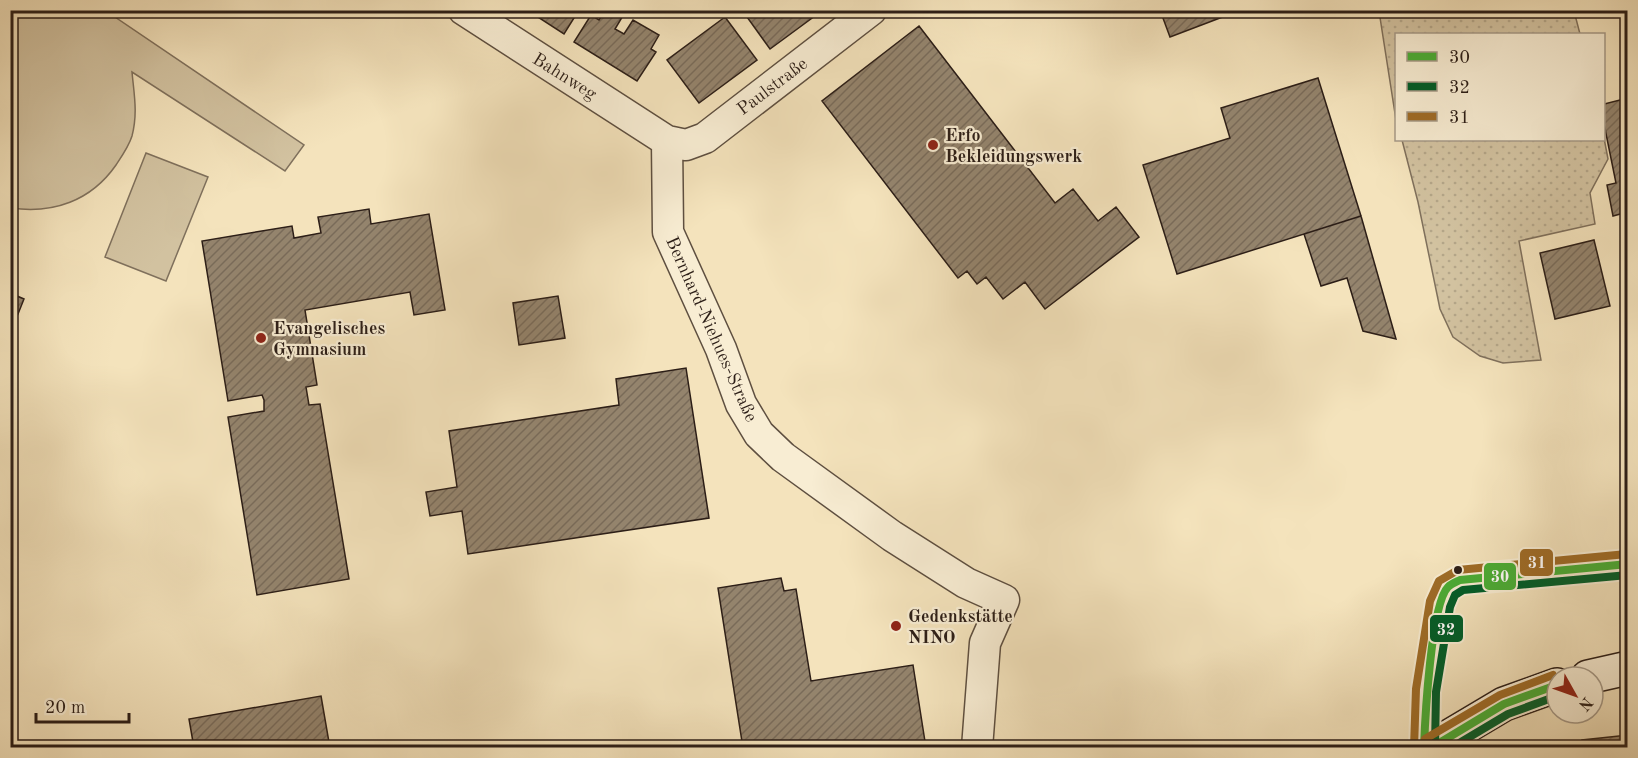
<svg xmlns="http://www.w3.org/2000/svg" width="1638" height="758" font-family="'Old Standard TT',serif">
  <defs>
    <pattern id="green-dots" width="8" height="8" patternUnits="userSpaceOnUse" patternTransform="scale(1.5)"><rect width="8" height="8" fill="#d2c2a0"/><path d="M2 2h.1M6 6h.1" fill="none" stroke="#b4a689" stroke-width="1.8" stroke-linecap="round"/></pattern>
    <pattern id="building-hatch" width="6" height="6" patternUnits="userSpaceOnUse" patternTransform="scale(1.5)"><rect width="6" height="6" fill="#94846d"/><path d="M-1 1l2-2M0 6l6-6M5 7l2-2" fill="none" stroke="#796b59"/></pattern>
  </defs>
  <rect width="100%" height="100%" fill="#f4e3bc"/>
  <filter id="stains"><feTurbulence type="fractalNoise" baseFrequency=".00333" numOctaves="4"/><feColorMatrix values="0 0 0 0 .2 0 0 0 0 .09 0 0 0 0 .02 0 0 0 .5 -.17"/></filter>
  <radialGradient id="worn" r=".72"><stop offset=".6" stop-color="#630" stop-opacity="0"/><stop offset="1" stop-color="#630" stop-opacity=".3"/></radialGradient>
  <path fill="url(#green-dots)" stroke="#7f705c" stroke-width="1.5" d="M1379,11H1574L1580,34H1396V120Z
    M1604,138L1608,159L1590,193L1595,224L1519,241L1541,360L1503,363L1480,356L1453,337L1440,309L1418,202L1402,140Z"/>
  <path fill="#d2c2a0" stroke="#7f705c" stroke-width="1.5" d="M11,10L106,11L304,145L285,171L132,72C134,94 138,113 132,136C129,146 122,156 116,165C91,201 53,214 11,208Z
    M146,153L208,177L166,281L105,257Z"/>
  <path fill="url(#building-hatch)" stroke="#2c1e17" stroke-width="1.5" d="M527,10H579L564,34Z
    M605,10H618L624,14L615,29L624,34L633,20L659,35L651,49L656,52L637,81L574,42L591,15L599,20Z
    M742,10H823L770,49Z
    M1160,10H1241L1170,37Z
    M725,17L757,60L699,103L667,60Z
    M919,26L1055,203L1073,189L1098,221L1116,207L1139,237L1045,309L1025,282L1003,299L986,277L977,284L967,271L958,278L822,101Z
    M1318,78L1361,216L1177,274L1143,165L1230,138L1221,108Z
    M1628,98V228L1624,213L1613,216L1607,185L1616,183L1604,124V104Z
    M369,209L371,224L429,214L445,310L414,315L410,292L305,310L317,385L306,387L309,405L320,404L349,579L257,595L228,417L264,411V400L262,395L228,401L202,241L292,226L294,238L321,233L318,217Z
    M1361,216L1396,339L1363,331L1347,278L1321,286L1304,234Z
    M1594,240L1610,306L1555,319L1540,253Z
    M10,293L24,299L10,334Z
    M558,296L565,338L519,345L513,303Z
    M686,368L709,518L468,554L462,511L430,516L426,492L457,487L449,431L619,405L616,379Z
    M781,578L784,591L796,589L811,681L913,665L926,748H743L718,588Z
    M321,696L330,748H194L189,719Z
    M1628,735V748H1583L1582,740Z"/>
  <g fill="none" stroke-linecap="round" stroke-linejoin="round">
    <g stroke="#5e4f40" stroke-width="18">
      <path id="lane" d="M1424,748L1426,691L1440,604L1447,588L1460,580L1628,564"/>
    </g>
    <g stroke="#5e4f40" stroke-width="33">
      <path id="street" d="M464,10L667,141L686,145L705,138L871,10
        M667,141L668,232L721,349L741,404L759,434L783,457L892,536L966,583L1004,600L985,643L977,748"/>
    </g>
    <g stroke="#2c1e17" stroke-width="36">
      <path id="secondary" d="M1588,677L1628,668
        M1430,748L1504,704L1557,685"/>
    </g>
    <use href="#lane" stroke="#f8edd3" stroke-width="15"/>
    <use href="#street" stroke="#f8edd3" stroke-width="30"/>
    <use href="#secondary" stroke="#f8edd3" stroke-width="33"/>
    <g stroke="#f8edd3" stroke-width="12">
      <path id="bus-1" d="M1424,748C1425,720 1431,604 1448,587C1451,584 1456,582 1460,580L1628,564
        M1431,748L1504,704L1557,685"/>
    </g>
    <g stroke="#f8edd3" stroke-width="12">
      <path id="bus-2" d="M1435,748L1436,692L1450,607L1455,595L1463,590L1628,575
        M1451,748L1508,714L1557,696"/>
    </g>
    <g stroke="#f8edd3" stroke-width="12">
      <path id="bus-3" d="M1425,739L1500,695L1553,675
        M1414,748L1416,689L1430,601L1439,581L1458,570L1627,554"/>
    </g>
    <use href="#bus-1" stroke="#4aad35" stroke-width="8"/>
    <use href="#bus-2" stroke="#005d28" stroke-width="8"/>
    <use href="#bus-3" stroke="#9f6c27" stroke-width="8"/>
  </g>
  <g fill="#8f2418" stroke="#f8edd3" stroke-width="2">
    <circle cx="933" cy="145" r="6"/>
    <circle cx="261" cy="338" r="6"/>
    <circle cx="896" cy="626" r="6"/>
  </g>
  <circle fill="#2c1e17" stroke="#f8edd3" stroke-width="2" cx="1458" cy="570" r="5"/>
  <g text-anchor="middle" stroke-width="4.5" stroke-linejoin="round" paint-order="stroke">
    <g font-size="18" fill="#2c1e17" stroke="#f8edd3">
      <text transform="translate(565 76) rotate(32)" y="6">Bahnweg</text>
      <text transform="translate(772 86) rotate(-37)" y="6">Paulstraße</text>
      <text transform="translate(712 329) rotate(66)" y="6">Bernhard-Niehues-Straße</text>
    </g>
    <g font-size="18" font-weight="bold" fill="#2c1e17" stroke="#f8edd3" text-anchor="start">
      <text x="945" y="141">Erfo<tspan x="945" dy="21">Bekleidungswerk</tspan></text>
      <text x="273" y="334">Evangelisches<tspan x="273" dy="21">Gymnasium</tspan></text>
      <text x="908" y="622">Gedenkstätte<tspan x="908" dy="21">NINO</tspan></text>
    </g>
  </g>
  <g stroke="#f8edd3" stroke-width="2">
    <rect x="1519" y="548" width="35" height="29" rx="6" fill="#9f6c27"/>
    <rect x="1483" y="562" width="34" height="29" rx="6" fill="#4aad35"/>
    <rect x="1429" y="614" width="35" height="29" rx="6" fill="#005d28"/>
  </g>
  <g font-size="16" text-anchor="middle" font-weight="bold" fill="#fff">
    <text x="1537" y="568">31</text>
    <text x="1500" y="582">30</text>
    <text x="1446" y="635">32</text>
  </g>
  <rect width="1638" height="758" fill="none" stroke="#f4e3bc" stroke-width="36"/>
  <rect x="12" y="12" width="1614" height="734" fill="none" stroke="#2c1e17" stroke-width="3"/>
  <rect x="18" y="18" width="1602" height="722" fill="none" stroke="#2c1e17" stroke-width="1.5"/>
  <rect x="1395" y="33" width="210" height="108" fill="#f8edd3" stroke="#a69a88" stroke-width="1.5"/>
  <rect x="1407" y="52" width="30" height="9" fill="#4aad35" stroke="#a69a88" stroke-width="1.5"/>
  <text x="1449" y="63" font-size="18" fill="#2c1e17">30</text>
  <rect x="1407" y="82" width="30" height="9" fill="#005d28" stroke="#a69a88" stroke-width="1.5"/>
  <text x="1449" y="93" font-size="18" fill="#2c1e17">32</text>
  <rect x="1407" y="112" width="30" height="9" fill="#9f6c27" stroke="#a69a88" stroke-width="1.5"/>
  <text x="1449" y="123" font-size="18" fill="#2c1e17">31</text>
  <g transform="translate(1575 695) rotate(130)"><circle r="28" fill="#f8edd3" stroke="#a69a88" stroke-width="1.5"/>
  <path d="M0-4.5L10 22L0 15L-10 22Z" fill="#8f2418"/>
  <text y="-9" font-size="16" font-weight="bold" text-anchor="middle" fill="#2c1e17">N</text>
  </g>
  <path d="M36 713v9h93v-9" fill="none" stroke="#2c1e17" stroke-width="3"/>
  <text x="45" y="713" font-size="18" fill="#2c1e17" stroke="#f8edd3" stroke-width="4.5" paint-order="stroke">20 m</text>
  <rect width="100%" height="100%" filter="url(#stains)"/>
  <rect width="100%" height="100%" fill="url(#worn)"/>
</svg>
